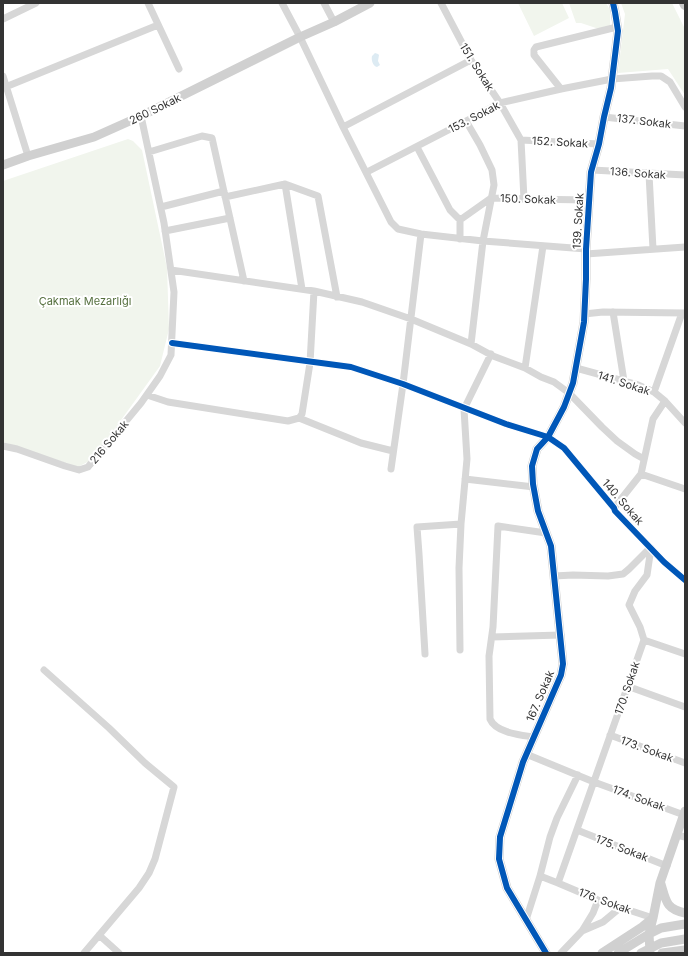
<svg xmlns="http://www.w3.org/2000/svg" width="688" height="956" font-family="Inter,sans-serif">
  <rect width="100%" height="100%" fill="#fff"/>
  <path fill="#f1f5ed" d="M518,3H562L569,18L534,36Z
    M569,3H606L610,10V26L599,29L581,23H576Z
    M621,3H672L685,29V95L668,69L618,73L625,14Z
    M128,139L133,141L142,150L167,268L169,329L160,366L93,459L78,467L3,442V181Z"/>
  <path fill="#ddebf3" d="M375,53L378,54L379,55L378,61L380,65L377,67C373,66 371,60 372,56Z"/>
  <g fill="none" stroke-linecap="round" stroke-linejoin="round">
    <path stroke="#d7d7d7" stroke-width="7" d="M148,3L179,69
      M282,3L300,37L343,127L391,222L398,229L421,234L483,241L586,249
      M324,3L334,22
      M441,3L471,60L500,103L521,140L524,199
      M3,19L36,3
      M3,76L28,156
      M3,88L158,25
      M561,89L534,55V50L536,47L617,27
      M604,117L685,126
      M466,121L480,145L492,170L494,185L483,241L471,344
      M343,127L471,60
      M521,140L599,144
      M417,147L450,210L460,220V239
      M149,152L202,136L212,138L244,281
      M592,170L685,175
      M367,172L466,121L500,103L561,89L612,79L652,76H661L670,82L685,107
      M649,174L653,249
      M285,184L302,289
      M225,197L285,184L318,196L337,297
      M491,198L524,199L589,200
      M161,207L224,191
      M460,220L491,198
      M165,231L230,218
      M586,254L685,247
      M171,270L314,291L362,302L411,319L471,344L493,356L525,368L541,377L554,382L569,393L602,427L617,441L635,454L644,459
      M613,312L624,381
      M584,314L603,312L685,313
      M172,343L351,367L403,384L506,424L548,437L564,448L614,508L615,511L664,562L685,580
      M525,368L543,246
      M576,368L638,385L654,392L665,401L685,423
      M654,392L682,313
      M147,395L168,402L288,421L299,418L302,414L310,363L314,291
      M299,418L361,443L393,451
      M3,446L17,449L65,466L79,470L88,467L141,403L160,376L171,355L174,292L164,223L141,116
      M391,469L403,384L421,234
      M641,474L685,489
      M465,479L534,487
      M614,508L641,474L653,419L665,401
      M554,576L573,575L608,576L623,574L629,569L650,548
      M492,637L561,635
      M644,640L685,654
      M460,650L459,568L461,524L467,459L464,409L491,354
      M425,654L419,554L417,527L461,524
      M44,670L109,728L145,763L174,787L155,859L149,873L139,888L84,953
      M627,686L685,707
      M610,735L685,763
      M534,737C521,735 496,733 490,719L489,656L493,627L498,526L546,533
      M526,754L594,782L684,815
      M577,830L667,866
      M677,835L685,837
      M540,876L558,883L598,900L653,918
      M558,883L644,640L640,627L629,605L635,591L647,575L651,548
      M526,920L540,876L550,837L557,818L578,775
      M582,931L603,922L621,907
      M99,935L119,953
      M561,953L582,931L593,913L598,900"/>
    <path stroke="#d0d0d0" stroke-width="9" d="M3,165L28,156L94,137L141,116L300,37L334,22L370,3
      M661,884C666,901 666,909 685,913
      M546,953L507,888L499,859L500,837L523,762L561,675L563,664L551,546L538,511L533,484L532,466L537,449L548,437L564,407L573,383L584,322L586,279V249L591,172L599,144L604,117L611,88L618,31L615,12L613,3
      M602,953L642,927L653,918
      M618,953L649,934L661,928L685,924
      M641,953L661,943L685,939
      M650,953L649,934L653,918L660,883L685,811
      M662,953L685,950"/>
    <path stroke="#cacaca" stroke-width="10" d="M684,3L685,5"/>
    <g stroke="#fff" stroke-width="8">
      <path id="cycleway" d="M172,343L351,367L403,384L506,424L548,437L564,448L614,508L615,511L664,562L685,580
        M546,953L507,888L499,859L500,837L523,762L561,675L563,664L551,546L538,511L533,484L532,466L537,449L548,437L564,407L573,383L584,322L586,279V249L591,172L599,144L604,117L611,88L618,31L615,12L613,3"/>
    </g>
    <use href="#cycleway" stroke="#0057b8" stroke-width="6"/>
  </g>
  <g text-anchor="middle" stroke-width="4" stroke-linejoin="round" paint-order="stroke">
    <g font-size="11" fill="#333" stroke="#fff">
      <text transform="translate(477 67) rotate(58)" y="4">151. Sokak</text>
      <text transform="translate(155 109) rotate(-26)" y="4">260 Sokak</text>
      <text transform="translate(474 117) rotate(-27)" y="4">153. Sokak</text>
      <text transform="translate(644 121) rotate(7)" y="4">137. Sokak</text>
      <text transform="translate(560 142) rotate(3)" y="4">152. Sokak</text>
      <text transform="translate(638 173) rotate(4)" y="4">136. Sokak</text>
      <text transform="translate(528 199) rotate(2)" y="4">150. Sokak</text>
      <text transform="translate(578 221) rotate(-87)" y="4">139. Sokak</text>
      <text transform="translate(624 383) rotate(18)" y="4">141. Sokak</text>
      <text transform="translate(109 442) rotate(-50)" y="4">216 Sokak</text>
      <text transform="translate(623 502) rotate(49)" y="4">140. Sokak</text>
      <text transform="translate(627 688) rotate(-71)" y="4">170. Sokak</text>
      <text transform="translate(540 696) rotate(-67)" y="4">167. Sokak</text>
      <text transform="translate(647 749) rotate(20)" y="4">173. Sokak</text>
      <text transform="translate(639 798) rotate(20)" y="4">174. Sokak</text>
      <text transform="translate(622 848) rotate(21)" y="4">175. Sokak</text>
      <text transform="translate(605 901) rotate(20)" y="4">176. Sokak</text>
    </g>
    <g font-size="11" fill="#56703f" stroke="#fff">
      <text x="85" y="305">Çakmak Mezarlığı</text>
    </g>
  </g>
  <rect width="688" height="956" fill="none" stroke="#333333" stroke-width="8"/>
</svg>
